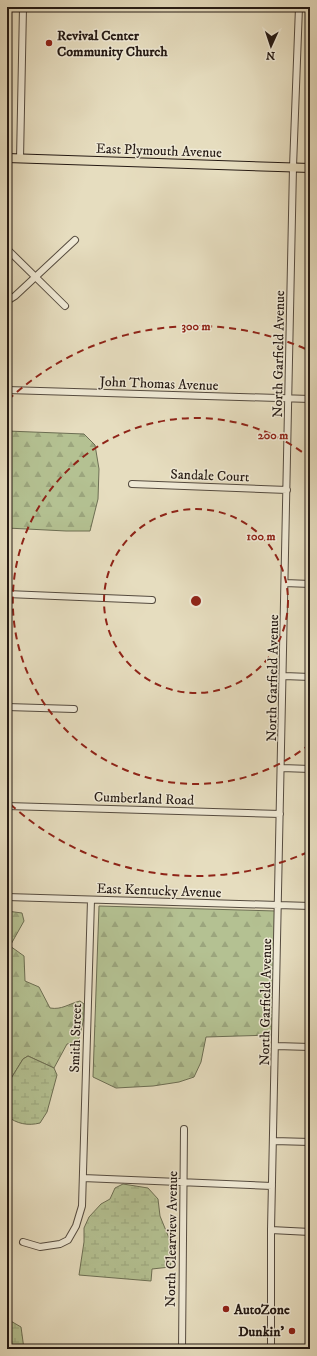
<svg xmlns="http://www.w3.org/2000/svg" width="317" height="1356" font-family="'IM FELL DW Pica',serif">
  <defs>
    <pattern id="forest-firs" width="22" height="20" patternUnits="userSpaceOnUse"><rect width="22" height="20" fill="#b4c192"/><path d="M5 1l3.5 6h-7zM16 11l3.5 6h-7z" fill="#9ba57d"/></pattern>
    <pattern id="wetland-marsh" width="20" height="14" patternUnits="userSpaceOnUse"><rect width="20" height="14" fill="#b4c192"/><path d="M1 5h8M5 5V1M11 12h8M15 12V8" fill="none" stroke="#9ba57d"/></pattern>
  </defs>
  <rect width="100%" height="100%" fill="#e6ddbf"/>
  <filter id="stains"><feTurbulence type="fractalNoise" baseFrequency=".005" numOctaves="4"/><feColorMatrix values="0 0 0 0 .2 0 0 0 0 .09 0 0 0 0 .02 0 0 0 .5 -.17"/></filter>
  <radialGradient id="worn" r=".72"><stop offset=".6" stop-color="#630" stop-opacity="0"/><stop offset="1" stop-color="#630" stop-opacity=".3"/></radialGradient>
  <path fill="url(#forest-firs)" stroke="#6c6e53" d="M7,431L84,434L95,445L99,469L98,499L90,531H66L7,528Z
    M99,906L276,911L272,1035L206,1037L201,1062L194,1077L179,1082L153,1086L116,1088L93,1077Z
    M7,911L22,913L24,921L10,946L24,956L25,981L39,987L50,1008C62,1010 68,1004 80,1001L84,1004V1018L78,1042L67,1044L54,1068L28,1056L23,1059L7,1085Z"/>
  <path fill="url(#wetland-marsh)" stroke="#6c6e53" d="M28,1056L54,1068L57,1075L50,1101L47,1112L40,1123C28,1126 17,1124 7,1116V1085L23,1059Z
    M123,1184L148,1188L158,1199L160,1216L171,1243L173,1254L170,1267L152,1269L151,1281L79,1275L84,1242V1228L89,1217L101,1204L110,1199L115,1188Z
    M7,1316L9,1320L21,1327L24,1349H7Z"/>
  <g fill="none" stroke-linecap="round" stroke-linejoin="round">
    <g stroke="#554b3f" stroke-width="8">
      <path id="minor" d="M20,159L23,7
        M7,249L65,306
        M7,301L15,296L75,240
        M7,390L310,399
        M132,484L287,490
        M285,583L310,584
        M7,594L152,600
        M284,676L310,677
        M7,707L74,709
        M282,768L310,769
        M7,806L280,814
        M7,897L310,906
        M276,1046L310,1047
        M274,1141L310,1142
        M83,1178L272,1186
        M271,1230L310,1232
        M23,1242L40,1247L60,1244L68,1240L76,1226L82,1206L91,900
        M182,1349L184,1129
        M271,1349V1230L293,167L299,7"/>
    </g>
    <g stroke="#251a14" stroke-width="10">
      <path id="major" d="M7,158L310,168"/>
    </g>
    <use href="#minor" stroke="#efe9d5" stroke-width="6"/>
    <use href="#major" stroke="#e6ddbf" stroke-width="8"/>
  </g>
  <g fill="none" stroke="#8f2418" stroke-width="2" stroke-dasharray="7 5">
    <circle cx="196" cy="601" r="92"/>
    <path d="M310 744A183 183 0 1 1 310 458"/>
    <path d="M308 852A275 275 0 0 1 8 802M8 400A275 275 0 0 1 308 350"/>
  </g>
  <g fill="#8f2418" stroke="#efe9d5" stroke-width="1.5">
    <circle cx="49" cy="43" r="4"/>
    <circle cx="226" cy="1309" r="4"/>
    <circle cx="292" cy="1331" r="4"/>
  </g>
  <g text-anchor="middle" stroke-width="3" stroke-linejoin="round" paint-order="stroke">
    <g font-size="14" font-weight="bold" fill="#251a14" stroke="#efe9d5" text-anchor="start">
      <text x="57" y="40">Revival Center<tspan x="57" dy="16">Community Church</tspan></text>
      <text x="234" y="1314">AutoZone</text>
      <text x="284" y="1336" text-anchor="end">Dunkin'</text>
    </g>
    <g font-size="14" fill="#251a14" stroke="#efe9d5">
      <text transform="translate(159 150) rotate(2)" y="5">East Plymouth Avenue</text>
      <text transform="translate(278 354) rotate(-89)" y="5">North Garfield Avenue</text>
      <text transform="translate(159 383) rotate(2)" y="5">John Thomas Avenue</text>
      <text transform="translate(210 475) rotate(2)" y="5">Sandale Court</text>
      <text transform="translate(272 678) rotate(-89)" y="5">North Garfield Avenue</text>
      <text transform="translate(144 798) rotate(2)" y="5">Cumberland Road</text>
      <text transform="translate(159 890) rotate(2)" y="5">East Kentucky Avenue</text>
      <text transform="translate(265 1002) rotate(-89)" y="5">North Garfield Avenue</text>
      <text transform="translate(75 1038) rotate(-88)" y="5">Smith Street</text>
      <text transform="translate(171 1239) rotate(-89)" y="5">North Clearview Avenue</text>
    </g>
  </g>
  <circle cx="196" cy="601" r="6" fill="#8f2418" stroke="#efe9d5" stroke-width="2"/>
  <g font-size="12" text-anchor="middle" font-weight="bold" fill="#8f2418" stroke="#efe9d5" stroke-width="3" stroke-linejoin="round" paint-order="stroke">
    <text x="196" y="330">300 m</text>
    <text x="273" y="439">200 m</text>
    <text x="261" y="540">100 m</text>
  </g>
  <rect width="317" height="1356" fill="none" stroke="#e6ddbf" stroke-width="24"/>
  <rect x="8" y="8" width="301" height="1340" fill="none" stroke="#251a14" stroke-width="2"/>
  <rect x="12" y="12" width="293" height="1332" fill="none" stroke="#251a14"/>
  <g transform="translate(271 46) rotate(183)" stroke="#efe9d5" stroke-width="3" paint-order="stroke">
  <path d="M0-3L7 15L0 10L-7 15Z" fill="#251a14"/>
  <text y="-6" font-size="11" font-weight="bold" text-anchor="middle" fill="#251a14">N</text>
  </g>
  <rect width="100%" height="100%" filter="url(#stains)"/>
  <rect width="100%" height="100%" fill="url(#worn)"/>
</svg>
